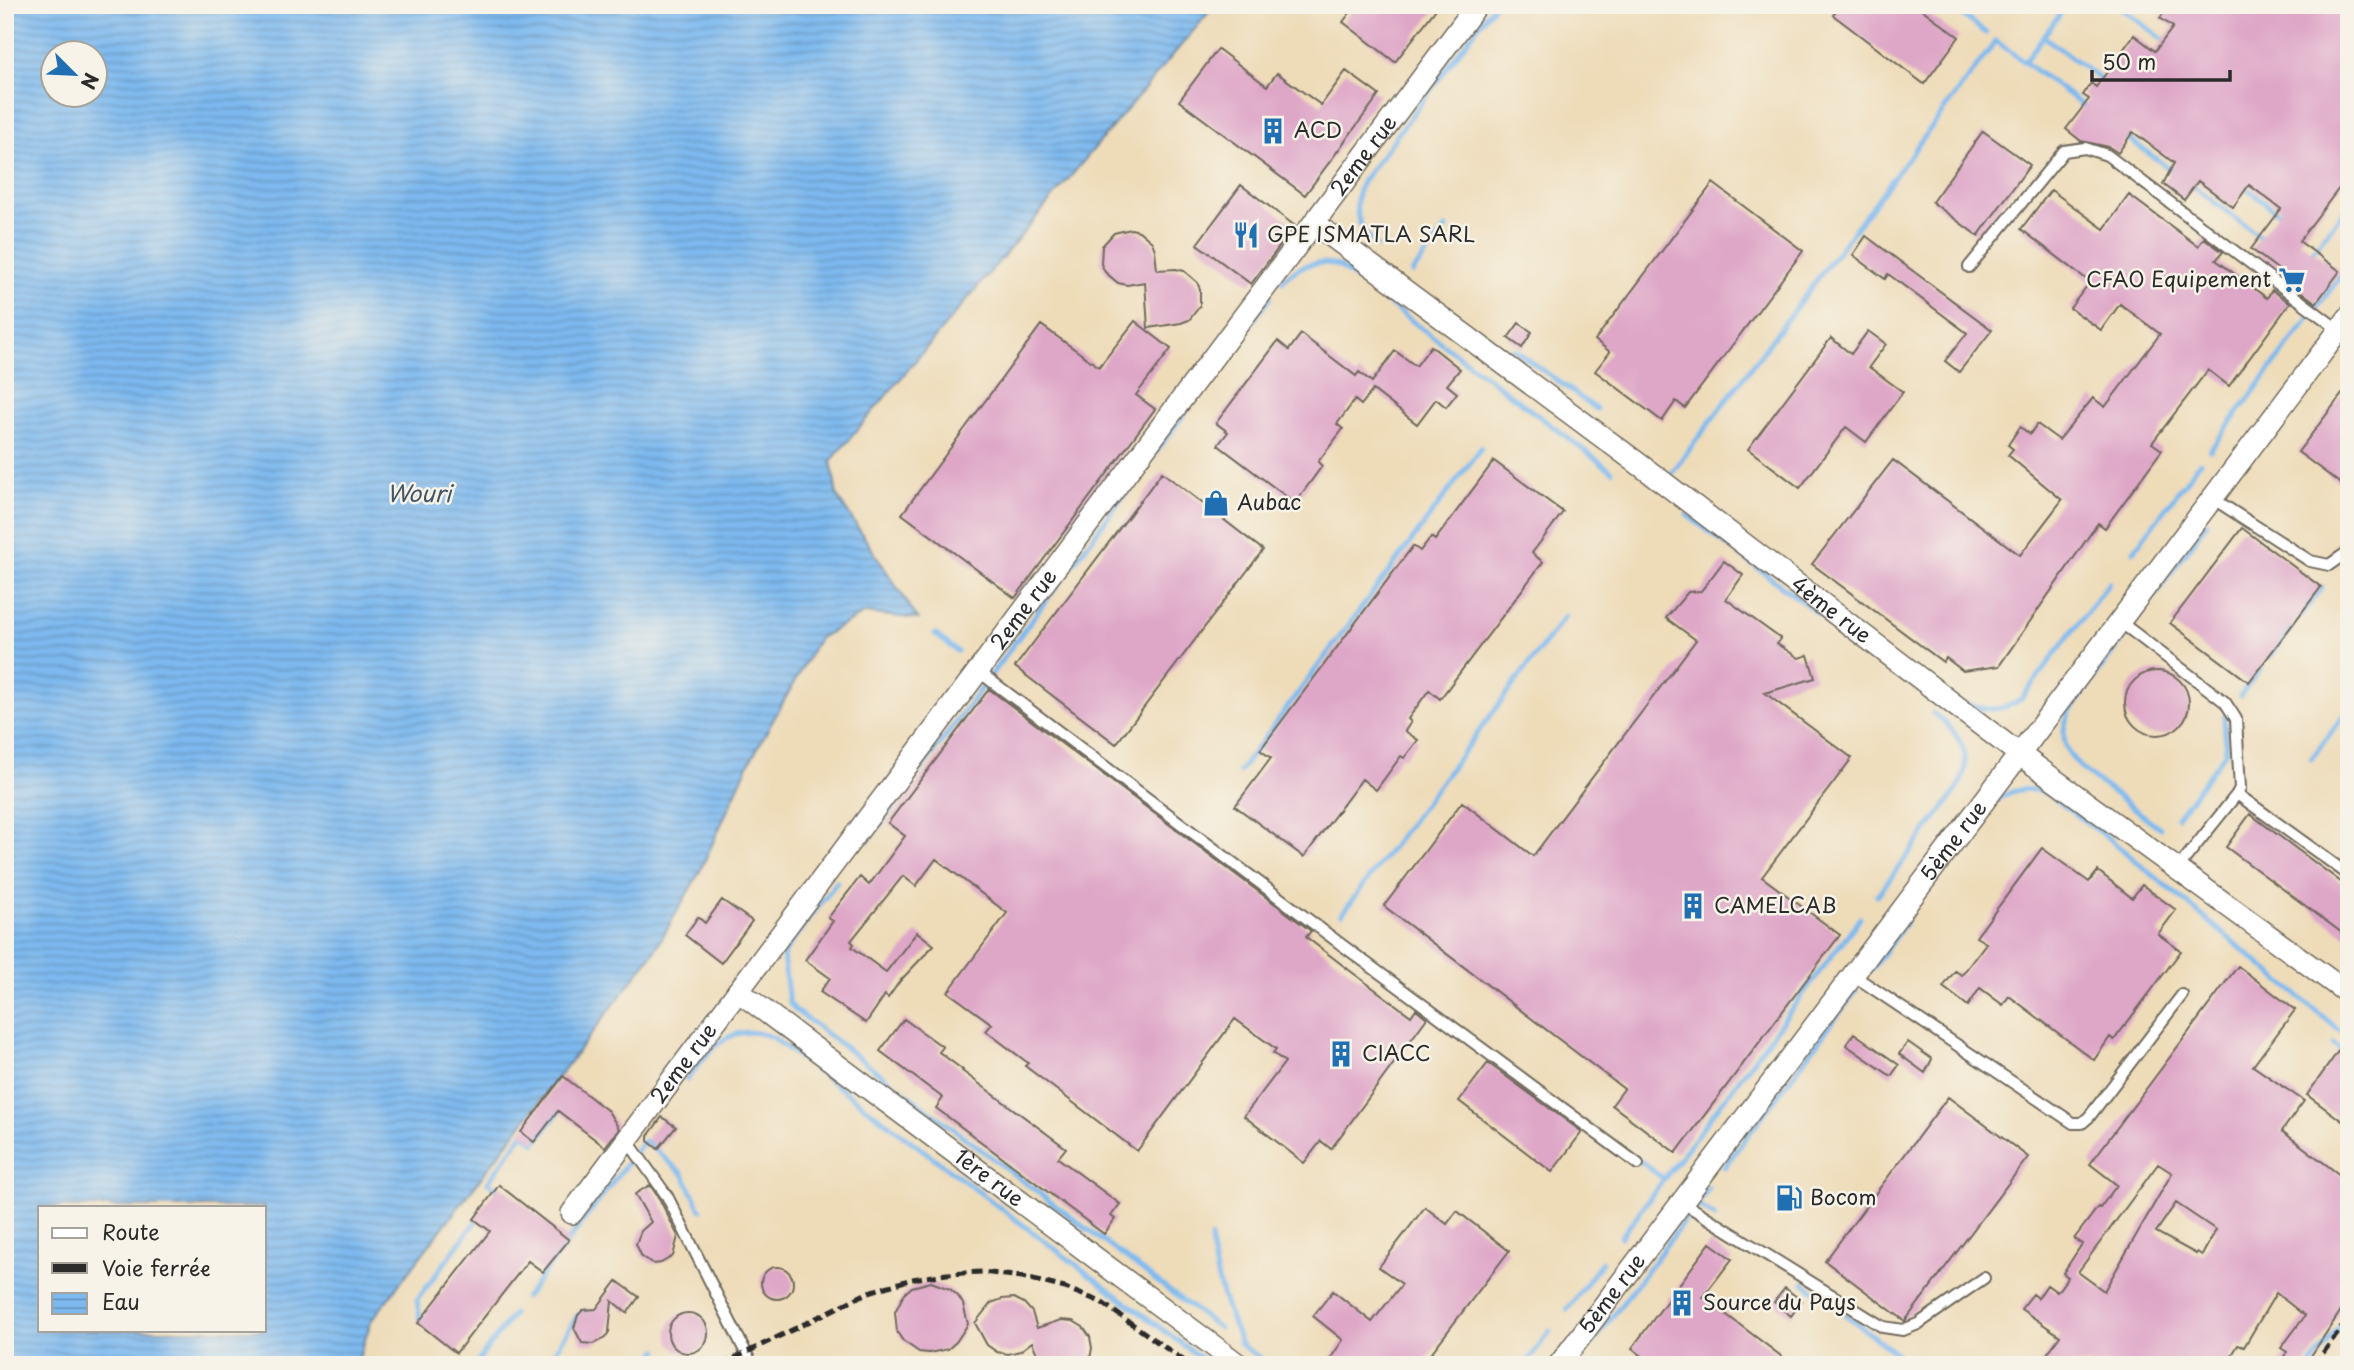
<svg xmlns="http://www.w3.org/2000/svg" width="2354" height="1370" font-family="'Playpen Sans',sans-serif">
  <defs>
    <pattern id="water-rules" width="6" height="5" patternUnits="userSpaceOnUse" patternTransform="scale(1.75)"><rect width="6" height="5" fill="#7db9ef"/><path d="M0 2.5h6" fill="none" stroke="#6797c2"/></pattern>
  </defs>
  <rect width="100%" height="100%" fill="#f7f3e8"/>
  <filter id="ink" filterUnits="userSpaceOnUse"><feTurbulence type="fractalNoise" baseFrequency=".0143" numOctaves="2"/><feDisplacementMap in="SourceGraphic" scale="14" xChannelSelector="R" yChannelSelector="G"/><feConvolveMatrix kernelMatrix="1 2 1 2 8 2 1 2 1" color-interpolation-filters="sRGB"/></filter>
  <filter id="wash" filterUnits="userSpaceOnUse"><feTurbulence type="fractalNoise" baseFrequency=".00686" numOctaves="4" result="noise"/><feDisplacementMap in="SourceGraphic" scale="28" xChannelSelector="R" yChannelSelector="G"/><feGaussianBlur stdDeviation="1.57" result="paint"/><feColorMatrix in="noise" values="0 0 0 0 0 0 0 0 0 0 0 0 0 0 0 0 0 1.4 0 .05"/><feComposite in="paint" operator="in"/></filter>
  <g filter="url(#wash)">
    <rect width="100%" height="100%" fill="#eedcb9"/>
    <path fill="url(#water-rules)" stroke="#54728d" stroke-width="2" fill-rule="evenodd" d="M5,5H1215L831,461L837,496L918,619L865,613L819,638L748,765L700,871L654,952L371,1321L357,1365H5ZM52,52H94V94H52ZM40,1207H264V1330H40Z"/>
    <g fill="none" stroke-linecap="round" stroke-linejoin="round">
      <path stroke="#7db9ef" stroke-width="5" d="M1949,5L1986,33
        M2117,5L2169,44
        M2043,36L2105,83
        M2024,62L2067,5
        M2125,136L2174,172
        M2190,184L2263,239
        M2242,185L2279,213
        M1377,246C1357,228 1351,207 1362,182L1494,5
        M2309,256L2349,204
        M1412,273L1446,228
        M1282,282C1296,265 1319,258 1340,267L1612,471
        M1514,349L1596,409
        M2306,392L2349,337
        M2210,450L2349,265
        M1668,478L1996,41L2089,110
        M1687,515L1824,618
        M2134,551L2200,462
        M2301,616L2322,588
        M935,634L957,651
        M2271,656L2291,629
        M2240,696L2261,668
        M1968,704C1987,712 2004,711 2021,699L2109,583
        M2311,759L2349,709
        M1239,772L1481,448
        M1996,801C2012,788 2031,786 2049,795L2112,841L2339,1030
        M2177,817L2226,752L2224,718L2229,711
        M2160,828C2144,816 2128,804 2112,792C2085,772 2048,750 2071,710L2207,523
        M868,841L1270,298
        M837,882L792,941L783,956L789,1002L795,1010L1219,1328
        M1877,896L1957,790C1976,757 1960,733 1933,713
        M1342,914L1565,616
        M1331,930L1354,948
        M1871,970L1906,922
        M2334,1044L2349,1056
        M687,1079C710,1050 730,1020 772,1037L1210,1365
        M645,1141L683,1174L701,1210
        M1724,1167L1856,991
        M1664,1179L1860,918
        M497,1189L488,1182L523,1134L535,1143L559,1112
        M1697,1204L1715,1217
        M1621,1237L1664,1179L1640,1161
        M1211,1238C1213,1274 1227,1311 1241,1344
        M1804,1283L1911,1365
        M525,1298L643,1142
        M1567,1310L1602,1262
        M420,1319L417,1300L476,1221
        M1239,1343L1262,1360
        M1588,1349L1709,1188
        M475,1365L513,1314
        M547,1365L577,1316L585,1311
        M647,1365L658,1350
        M1525,1365L1550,1331
        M2311,1365L2349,1314"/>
    </g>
    <g id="blocks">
      <path fill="#dea6c7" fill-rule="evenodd" d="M1356,5H1439L1395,62L1343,22Z
        M1840,5H1916L1959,37L1924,84L1833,15Z
        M2170,5H2347L2342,13L2349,18V175L2299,241L2340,271L2316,303L2282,277L2284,274L2251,249L2281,209L2249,185L2233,207L2198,181L2184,200L2163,184L2174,163L2133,132L2118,153L2109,147L2081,141L2066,129L2089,99L2083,95L2091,83L2096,87L2134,35L2155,51L2173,27L2160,18Z
        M1218,49L1267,86L1277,73L1321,105L1346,71L1379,95L1305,195L1179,101Z
        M1983,131L2030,165L1978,236L1932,202Z
        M1713,183L1803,251L1685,408L1676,401L1662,421L1595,371L1610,352L1595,340Z
        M1241,185L1295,226L1251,284L1197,244Z
        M2051,190L2104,229L2129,195L2198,246L2204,238L2223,252L2216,260L2267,298L2272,290L2290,303L2229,386L2208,370L2152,443L2162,450L2105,528L2098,523L1999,666L1963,671L1946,658L1943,662L1812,564L1893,460L2020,555L2062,500L2008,455L2013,449L2008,445L2020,427L2030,434L2037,424L2059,440L2093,398L2105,407L2160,334L2120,304L2101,330L2070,308L2090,282L2021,229Z
        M1131,229L1139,231L1152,242L1155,250L1157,270L1176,269L1184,271L1197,282L1200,289V306L1189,320L1181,323L1148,328L1145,282L1127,285L1118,283L1105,272L1101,264L1102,246L1114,233Z
        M1866,236L1992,330L1959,372L1945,361L1967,333L1888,274L1885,279L1853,255Z
        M1135,321L1171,349L1136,395L1155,409L1015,598L902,514L1041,325L1099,367Z
        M1519,323L1532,332L1522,348L1508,338Z
        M1868,331L1886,344L1869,367L1903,392L1866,442L1846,427L1800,488L1748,449L1831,338L1851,354Z
        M1301,334L1356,376L1359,372L1372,382L1395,351L1416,366L1431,346L1460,369L1447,385L1457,393L1446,407L1436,399L1417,424L1373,390L1361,405L1355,400L1337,424L1343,429L1318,462L1322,466L1295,503L1218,445L1228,432L1216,423L1278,341L1289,350Z
        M2349,385V490L2298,452Z
        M1494,461L1563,512L1532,553L1543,562L1440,699L1429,690L1408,719L1411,722L1405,731L1418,740L1404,758L1401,756L1376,790L1362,779L1304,857L1235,806L1271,758L1260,750L1413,546L1420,551L1431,537L1435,540Z
        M1162,472L1263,550L1116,744L1015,667Z
        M2242,528L2321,587L2249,682L2170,623Z
        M1724,561L1743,575L1726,599L1781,639L1777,644L1799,658L1808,655L1815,678L1765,693L1852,758L1762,877L1840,935L1676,1153L1612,1105L1624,1089L1384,906L1462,802L1533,856L1696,640L1666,618L1688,592L1701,591Z
        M2125 703a32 32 0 1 1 64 0a32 32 0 1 1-64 0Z
        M989,689L1311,931L1306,937L1353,973L1411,1016L1416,1009L1427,1018L1331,1149L1321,1141L1304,1163L1244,1116L1285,1062L1273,1053L1276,1049L1235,1019L1137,1151L1025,1066L1028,1063L986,1031L992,1024L948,992L1007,913L936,859L916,886L903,876L851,941L854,944L852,947L886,972L917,932L934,945L900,981L888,998L885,995L866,1023L820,992L830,978L805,960L833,921L828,918L860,877L869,885L905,836L888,823Z
        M2250,814L2349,888V938L2226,847Z
        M2042,848L2089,882L2098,871L2132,898L2142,885L2176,910L2158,934L2181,951L2114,1040L2110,1037L2094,1060L2009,996L2003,1005L1980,988L1968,1006L1943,987L1955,971L1962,975L1986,943L1976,937Z
        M722,900L752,921L721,963L685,935L698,917L705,923Z
        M2238,966L2295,1010L2253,1066L2304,1101L2282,1131L2349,1182V1314L2342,1309L2305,1365H2278L2287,1352L2281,1348L2305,1316L2276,1293L2244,1347L2238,1345L2226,1365H2039L2060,1336L2021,1309L2033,1294L2038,1298L2047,1285L2057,1292L2068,1277L2063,1273L2082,1244L2074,1239L2098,1207L2100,1208L2117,1185L2090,1164ZM2158,1164L2172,1173L2104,1291L2078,1272ZM2176,1203L2216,1230L2202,1255L2197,1252L2196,1254L2156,1232Z
        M904,1019L943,1047L939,1052L963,1070L962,1071L1066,1148L1058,1158L1120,1204L1111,1216L1115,1219L1104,1234L936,1108L943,1098L880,1051Z
        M1854,1033L1899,1065L1891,1076L1846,1045Z
        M1908,1042L1932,1059L1925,1073L1899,1054Z
        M2339,1050L2349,1057V1126L2307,1095Z
        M1488,1063L1582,1132L1552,1172L1459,1101Z
        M563,1076L608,1111L619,1129L605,1147L558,1111L534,1142L521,1132Z
        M1948,1097L2028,1157L1905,1321L1825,1261Z
        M662,1117L676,1127L658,1149L648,1141V1136Z
        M499,1185L569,1240L543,1272L528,1261L456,1353L418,1323L490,1231L474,1219Z
        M650,1185L660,1200L678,1236L673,1256L661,1263L654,1264L642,1257L636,1244L641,1231L651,1222L635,1194Z
        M1425,1207L1447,1224L1457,1211L1509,1251L1422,1365H1326L1343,1340L1313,1316L1333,1291L1372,1322L1402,1284L1379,1267Z
        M1710,1243L1732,1259L1703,1297L1793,1365H1654L1632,1348Z
        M761 1283a16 16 0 1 1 32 0a16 16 0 1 1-32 0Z
        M617,1281L639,1297L627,1313L612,1301L609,1332L605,1338L593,1344L582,1343L574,1328L578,1315L583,1310L596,1309Z
        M931,1282L950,1289L958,1296L963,1304L968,1324L956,1342L948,1349L929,1353L919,1352L903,1341L897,1332L895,1312L904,1294L912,1287Z
        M1785,1288L1802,1301L1791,1316L1774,1302Z
        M1014,1298L1024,1303L1032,1312L1037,1328L1061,1320L1073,1321L1083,1327L1090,1337L1092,1348L1090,1359L1086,1365H1042L1032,1342L1020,1351L1008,1354L997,1352L987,1345L975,1323L991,1303L1002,1299Z
        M668 1333a20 20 0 1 1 40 0a20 20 0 1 1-40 0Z"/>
    </g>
  </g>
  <g filter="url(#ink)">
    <use href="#blocks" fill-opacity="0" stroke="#6f695d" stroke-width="2"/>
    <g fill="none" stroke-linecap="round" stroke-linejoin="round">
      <g stroke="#6f695d" stroke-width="14">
        <path id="lane" d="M1969,267L2064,151L2085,148L2107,155L2339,330
          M2212,498L2310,561L2329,565L2349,551
          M2119,621L2225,702L2236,719L2240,788L2237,794L2177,869
          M978,671L1342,945L1638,1164
          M2237,794L2349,875
          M1853,975L2073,1123H2082L2089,1117L2182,995
          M627,1140L667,1196L752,1365
          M1682,1202L1883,1327L1903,1330L1918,1324L1984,1278"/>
      </g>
      <g stroke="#6f695d" stroke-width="24">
        <g id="street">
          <path id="s1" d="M1314,223L1659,479L2019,754L2349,994"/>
          <path id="s2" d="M738,991L1239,1365"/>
          <path id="s3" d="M572,1213L1477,5"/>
          <path id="s4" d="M1559,1365L2349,317"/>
        </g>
      </g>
      <use href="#lane" stroke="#fff" stroke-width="10"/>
      <use href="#street" stroke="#fff" stroke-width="21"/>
      <path stroke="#2b2b2b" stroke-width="5" stroke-dasharray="10 5" stroke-linecap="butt" d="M721,1365L869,1292L912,1279L947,1274L982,1272L1022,1277L1065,1288L1101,1302L1190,1365
        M2314,1365L2349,1318"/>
    </g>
  </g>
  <defs>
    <g id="building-bare" transform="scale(2.1)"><path d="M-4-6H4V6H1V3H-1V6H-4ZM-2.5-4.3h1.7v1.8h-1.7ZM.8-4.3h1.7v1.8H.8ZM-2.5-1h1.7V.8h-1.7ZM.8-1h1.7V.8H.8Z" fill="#1f6fb2" stroke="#f7f3e8" stroke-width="2.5" paint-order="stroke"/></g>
    <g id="restaurant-bare" transform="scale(2.1)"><path d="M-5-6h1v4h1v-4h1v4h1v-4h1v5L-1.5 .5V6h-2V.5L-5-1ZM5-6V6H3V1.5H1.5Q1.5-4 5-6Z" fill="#1f6fb2" stroke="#f7f3e8" stroke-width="2.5" paint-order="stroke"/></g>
    <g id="supermarket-bare" transform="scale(2.1)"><path d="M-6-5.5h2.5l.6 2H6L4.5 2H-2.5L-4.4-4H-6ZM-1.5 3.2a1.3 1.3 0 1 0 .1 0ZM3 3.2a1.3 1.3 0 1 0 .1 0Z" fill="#1f6fb2" stroke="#f7f3e8" stroke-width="2.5" paint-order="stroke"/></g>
    <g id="shop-bare" transform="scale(2.1)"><path d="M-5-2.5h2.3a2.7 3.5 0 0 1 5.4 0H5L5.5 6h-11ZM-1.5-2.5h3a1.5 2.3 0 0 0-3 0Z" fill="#1f6fb2" stroke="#f7f3e8" stroke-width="2.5" paint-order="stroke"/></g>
    <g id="fuel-bare" transform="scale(2.1)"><path d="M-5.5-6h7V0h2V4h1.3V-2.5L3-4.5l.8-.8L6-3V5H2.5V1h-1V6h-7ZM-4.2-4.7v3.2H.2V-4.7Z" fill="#1f6fb2" stroke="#f7f3e8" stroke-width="2.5" paint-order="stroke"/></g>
  </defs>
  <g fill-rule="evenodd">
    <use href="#building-bare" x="1273" y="131"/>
    <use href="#restaurant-bare" x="1246" y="235"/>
    <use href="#supermarket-bare" x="2292" y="280"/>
    <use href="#shop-bare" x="1216" y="503"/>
    <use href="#building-bare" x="1693" y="906"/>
    <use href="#building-bare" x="1341" y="1054"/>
    <use href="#fuel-bare" x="1789" y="1198"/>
    <use href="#building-bare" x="1682" y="1303"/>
  </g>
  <g text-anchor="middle" stroke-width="5" stroke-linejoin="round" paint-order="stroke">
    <g font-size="21" fill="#2b2b2b" stroke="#f7f3e8" text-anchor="start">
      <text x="1294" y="138">ACD</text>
      <text x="1267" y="242">GPE ISMATLA SARL</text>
      <text x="2271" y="287" text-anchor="end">CFAO Equipement</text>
      <text x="1237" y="510">Aubac</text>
      <text x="1714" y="913">CAMELCAB</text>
      <text x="1362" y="1061">CIACC</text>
      <text x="1810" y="1205">Bocom</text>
      <text x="1703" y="1310">Source du Pays</text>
    </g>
    <g font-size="21" fill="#2b2b2b" stroke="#f7f3e8">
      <text dy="7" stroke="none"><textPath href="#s3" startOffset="1321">2eme rue</textPath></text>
      <text dy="7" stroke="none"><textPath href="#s3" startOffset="754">2eme rue</textPath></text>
      <text dy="7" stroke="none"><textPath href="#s1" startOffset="646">4ème rue</textPath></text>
      <text dy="7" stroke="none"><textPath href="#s4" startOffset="656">5ème rue</textPath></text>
      <text dy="7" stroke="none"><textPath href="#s3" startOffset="187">2eme rue</textPath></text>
      <text dy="7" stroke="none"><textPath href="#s2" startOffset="313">1ère rue</textPath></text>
      <text dy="7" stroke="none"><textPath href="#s4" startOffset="89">5ème rue</textPath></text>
    </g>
    <g font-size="23" font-style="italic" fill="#445666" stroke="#f7f3e8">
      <text x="419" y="502">Wouri</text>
    </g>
  </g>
  <rect width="2354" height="1370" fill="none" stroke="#f7f3e8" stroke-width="28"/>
  <rect x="38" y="1206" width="228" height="126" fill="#f7f3e8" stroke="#a5a39c" stroke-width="2"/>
  <rect x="52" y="1228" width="35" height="10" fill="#ffffff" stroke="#a5a39c" stroke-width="2"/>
  <text x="102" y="1240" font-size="21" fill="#2b2b2b">Route</text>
  <rect x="52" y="1263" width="35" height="10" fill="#2b2b2b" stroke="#a5a39c" stroke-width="2"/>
  <text x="102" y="1276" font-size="21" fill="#2b2b2b">Voie ferrée</text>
  <rect x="52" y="1293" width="35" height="21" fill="url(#water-rules)" stroke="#a5a39c" stroke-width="2"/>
  <text x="102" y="1310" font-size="21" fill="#2b2b2b">Eau</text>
  <g transform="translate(74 74) rotate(114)"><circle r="33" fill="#f7f3e8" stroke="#a5a39c" stroke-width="2"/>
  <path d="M0-5L12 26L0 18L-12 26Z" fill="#1f6fb2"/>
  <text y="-10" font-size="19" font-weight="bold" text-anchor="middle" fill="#2b2b2b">N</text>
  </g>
  <path d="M2092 70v10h138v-10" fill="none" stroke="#2b2b2b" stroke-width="3.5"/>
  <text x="2102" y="70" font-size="21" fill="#2b2b2b" stroke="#f7f3e8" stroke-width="5" paint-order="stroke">50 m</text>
</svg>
